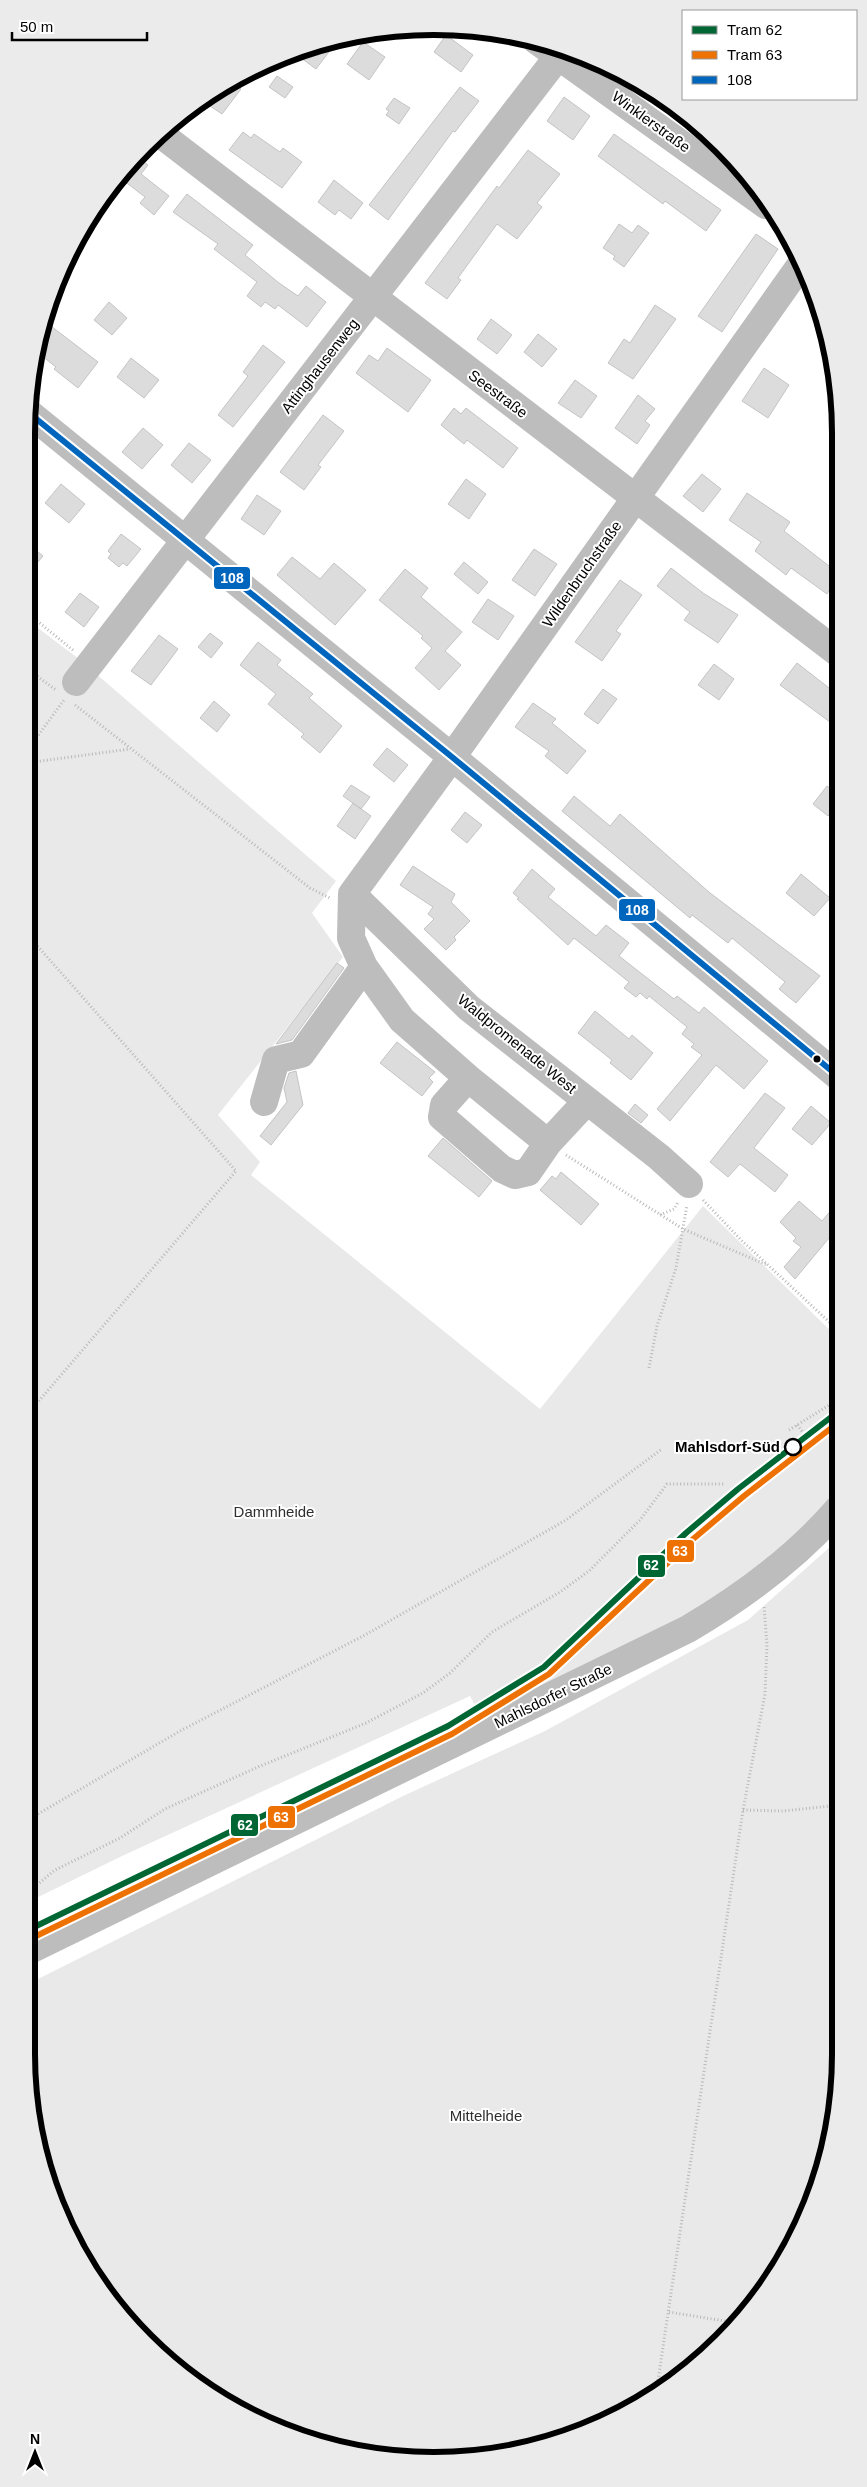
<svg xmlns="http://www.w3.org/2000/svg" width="867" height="2487" font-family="Helvetica,sans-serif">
  <rect width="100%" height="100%" fill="#fff"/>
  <path fill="#e9e9e9" d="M26,619L79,659L336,881L312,913L343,957L218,1115L260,1162L251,1175L540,1409L703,1206L839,1339L840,1489L818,1518L738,1588L688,1620L481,1716L470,1696L122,1856L26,1903Z
    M840,1538L841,2053L827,2159L772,2280L722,2341L660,2392L539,2447L460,2460L381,2457L253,2419L186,2377L128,2322L57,2209L34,2133L26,2054V1985L403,1796L545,1731L748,1620Z"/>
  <path fill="#dcdcdc" stroke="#c4c4c4" d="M446,35L473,55L461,72L434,52Z
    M338,40L316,69L293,52L302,48Z
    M363,42L385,57L369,80L347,64Z
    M277,76L293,87L285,98L269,87Z
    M231,81L241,89L222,114L207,104L211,98L209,96Z
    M460,87L479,101L455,132L453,131L388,220L369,205Z
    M564,97L590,116L573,140L547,121Z
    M394,98L410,108L399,124L386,115L389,111L386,109Z
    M243,132L251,138L254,134L280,152L283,148L302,162L282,188L229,150Z
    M614,134L721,210L706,231L665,201L663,204L598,156Z
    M528,150L560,174L537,203L542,207L517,239L497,224L458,278L461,280L447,299L425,283L497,186L499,188Z
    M137,157L148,165L141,174L169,196L154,215L140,203L145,197L119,177Z
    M334,180L363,203L351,219L339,210L335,215L318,202Z
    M187,194L253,245L245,255L279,283L298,296L306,286L326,302L307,327L278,305L275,309L265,302L261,307L247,296L257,282L214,249L218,244L173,212Z
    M619,224L632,233L638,225L649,233L624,267L613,259L615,256L603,248Z
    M756,234L778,249L722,332L698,316Z
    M109,302L127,318L112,335L94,320Z
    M655,305L676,319L633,379L608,363L624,339L630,343Z
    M491,319L512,335L497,354L477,339Z
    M43,320L98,362L78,388L54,369L56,367L37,352Z
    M538,334L557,349L542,367L524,352Z
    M263,345L285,362L233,427L218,415L248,376L243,372Z
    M387,348L431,380L408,412L356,373L369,355L378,361Z
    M131,358L159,380L144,398L117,377Z
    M764,368L789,385L768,418L742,401Z
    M575,380L597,396L581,418L558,403Z
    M638,395L655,409L645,421L650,425L637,444L615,428Z
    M454,408L461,414L466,408L518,448L503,468L467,440L464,444L441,425Z
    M323,415L344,431L318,465L321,467L304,490L280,472Z
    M143,428L163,445L142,469L122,452Z
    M189,443L211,460L192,483L171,465Z
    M702,474L721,489L703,512L683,496Z
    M466,479L486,494L469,519L448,504Z
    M61,484L85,504L69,523L45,503Z
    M747,493L790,522L784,531L838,573V593L831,588L827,594L791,568L786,575L755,551L761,542L729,520Z
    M257,495L281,511L264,535L241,519Z
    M121,534L141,549L127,566L123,563L119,567L108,558L111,554L108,551Z
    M26,542L43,556L26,576Z
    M534,549L557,564L535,596L512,580Z
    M292,557L320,579L334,563L366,590L335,625L277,575Z
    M464,562L488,582L478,594L454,574Z
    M671,568L703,593L738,615L718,643L684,620L690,612L657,586Z
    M405,569L428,588L421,597L462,632L445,651L461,665L439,690L415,668L432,648L421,638L423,636L379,600Z
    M620,580L642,595L616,631L621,634L602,661L575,642Z
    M80,593L99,607L84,627L65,612Z
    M488,599L514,616L498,640L472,622Z
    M210,633L223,643L211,658L198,647Z
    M159,635L178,649L151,685L131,671Z
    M258,642L281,660L277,665L313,694L309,698L342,726L320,753L301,737L304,734L268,704L276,694L240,665Z
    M797,663L838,695V728L780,685Z
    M714,664L734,679L719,700L698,685Z
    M603,689L617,699L598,724L584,714Z
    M214,701L230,715L217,732L200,718Z
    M533,703L556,719L552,723L586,751L567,774L545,756L549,751L515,727Z
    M387,748L408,765L394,782L373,765Z
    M351,785L370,797L361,809L343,796Z
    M827,786L838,794V802L828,816L813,804Z
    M574,796L610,826L620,814L710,893L820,976L796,1003L779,989L785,982L732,938L728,943L692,915L690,918L562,811Z
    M353,803L371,816L355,839L337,826Z
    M465,812L482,825L467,843L451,830Z
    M413,866L455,894L451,902L470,921L454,937L456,940L446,950L424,929L434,919L428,914L433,907L400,885Z
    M532,869L555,889L548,897L596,936L606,925L629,943L619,956L674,999L677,996L699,1013L704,1007L768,1061L744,1089L716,1065L670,1121L657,1109L702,1055L691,1047L694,1044L682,1034L687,1027L649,996L647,999L640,993L636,997L624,988L629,982L574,938L568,945L517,899L519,898L513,893Z
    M801,874L830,898L814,916L786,893Z
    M337,963L344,968L292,1040L276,1044Z
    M595,1011L629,1039L632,1035L653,1053L631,1080L610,1063L612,1060L578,1033Z
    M397,1042L435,1072L429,1078L433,1082L422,1096L380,1063Z
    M296,1071L303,1105L271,1145L260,1136L287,1102L284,1088L289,1073Z
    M765,1093L785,1108L754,1148L788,1175L775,1192L740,1164L728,1177L710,1162Z
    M635,1104L648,1115L641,1123L628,1113Z
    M811,1106L831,1123L812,1145L792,1129Z
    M443,1138L492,1181L479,1197L428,1156Z
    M561,1172L599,1204L581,1225L540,1190L552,1176L556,1179Z
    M799,1201L822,1221L839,1201V1226L795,1279L784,1267L801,1247L793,1241L796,1238L780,1222Z"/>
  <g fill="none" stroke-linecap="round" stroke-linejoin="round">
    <path stroke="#b8b8b8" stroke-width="3" stroke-dasharray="1 2.5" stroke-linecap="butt" d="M26,612L74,651
      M26,668L56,690
      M75,705L310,888L330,898
      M26,752L64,700
      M26,763L130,749
      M26,933L236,1171L26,1416
      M566,1155L683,1229L767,1265
      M703,1200L741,1240L839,1331
      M660,1215L674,1209L678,1202
      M649,1368L657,1326L676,1268L687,1205
      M797,1425L811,1442
      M789,1430L839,1399
      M743,1810L783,1811L840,1805
      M26,1821L180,1731L365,1635L566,1520L662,1449
      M26,1894L55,1870L120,1838L165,1809L258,1767L366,1723L423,1693L450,1673L492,1632L560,1592L589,1571L640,1520L667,1484H724
      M669,2312L737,2323
      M656,2394L743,1810L765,1694L767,1645L764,1606"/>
    <path stroke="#bdbdbd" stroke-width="28" d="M536,40L766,205
      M159,133L838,653
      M29,413L452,757L839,1077
      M76,682L563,50
      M352,894L469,1008L659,1157L689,1184
      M468,1078L444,1105L442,1117L502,1169L515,1175L528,1172L548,1143L587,1101
      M264,1102L276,1060L301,1054L364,967
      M548,1143L468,1078L402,1020L364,967L351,938L352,894L452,757L802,263"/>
    <path stroke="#bdbdbd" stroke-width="28" d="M26,1952L688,1629C744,1596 797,1557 840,1507"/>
    <g stroke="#fff" stroke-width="10">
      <path id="bus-1" d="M29,413L452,757L839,1077"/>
    </g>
    <use href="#bus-1" stroke="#0065bd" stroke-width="6"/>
    <g stroke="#fff" stroke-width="10">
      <path id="tram-1" d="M26,1931L448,1726L544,1667L686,1533L738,1489L839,1411"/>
    </g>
    <g stroke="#fff" stroke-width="10">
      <path id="tram-2" d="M30,1939L452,1734L549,1674L692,1540L744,1496L839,1422"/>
    </g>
    <use href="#tram-1" stroke="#063" stroke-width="6"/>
    <use href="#tram-2" stroke="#ee7203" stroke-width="6"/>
  </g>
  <circle fill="#000" stroke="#fff" stroke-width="2" cx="817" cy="1059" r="4.5"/>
  <circle fill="#fff" stroke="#000" stroke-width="2.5" cx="793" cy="1447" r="8"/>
  <g text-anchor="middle" stroke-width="4" stroke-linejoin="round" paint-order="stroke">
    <g font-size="15" fill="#000" stroke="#fff">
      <text transform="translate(651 122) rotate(36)" y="5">Winklerstraße</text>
      <text transform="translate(320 366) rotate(-52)" y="5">Attinghausenweg</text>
      <text transform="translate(498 394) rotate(37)" y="5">Seestraße</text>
      <text transform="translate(582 574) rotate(-55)" y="5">Wildenbruchstraße</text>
      <text transform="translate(517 1044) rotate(39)" y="5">Waldpromenade West</text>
      <text transform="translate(553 1696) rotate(-26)" y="5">Mahlsdorfer Straße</text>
    </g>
    <g font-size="15" font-weight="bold" fill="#000" stroke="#fff" text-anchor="end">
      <text x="780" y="1452">Mahlsdorf-Süd</text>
    </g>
    <g font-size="15" fill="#2e2e2e" stroke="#fff">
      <text x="274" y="1517">Dammheide</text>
      <text x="486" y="2121">Mittelheide</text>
    </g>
  </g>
  <path d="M0 0H867V2487H0ZM433 35H434A398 398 0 0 1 832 433V2054A398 398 0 0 1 434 2452H433A398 398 0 0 1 35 2054V433A398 398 0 0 1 433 35Z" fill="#ebebeb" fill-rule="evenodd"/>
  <path fill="none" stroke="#000" stroke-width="6" d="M433 35H434A398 398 0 0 1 832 433V2054A398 398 0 0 1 434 2452H433A398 398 0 0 1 35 2054V433A398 398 0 0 1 433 35Z"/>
  <g stroke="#fff" stroke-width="2">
    <rect x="213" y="566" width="38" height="24" rx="5" fill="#0065bd"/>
    <rect x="618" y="898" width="38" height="24" rx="5" fill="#0065bd"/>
    <rect x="666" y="1539" width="29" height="24" rx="5" fill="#ee7203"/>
    <rect x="637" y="1554" width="29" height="24" rx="5" fill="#063"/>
    <rect x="267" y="1805" width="29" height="24" rx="5" fill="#ee7203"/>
    <rect x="230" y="1813" width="29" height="24" rx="5" fill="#063"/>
  </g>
  <g font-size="14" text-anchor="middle" font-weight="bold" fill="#fff">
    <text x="232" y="583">108</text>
    <text x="637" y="915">108</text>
    <text x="680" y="1556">63</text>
    <text x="651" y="1570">62</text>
    <text x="281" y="1822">63</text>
    <text x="245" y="1830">62</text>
  </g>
  <rect x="682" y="10" width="175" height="90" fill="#ffffff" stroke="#999999"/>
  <rect x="692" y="26" width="25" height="8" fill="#006633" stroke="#999999"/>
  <text x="727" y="35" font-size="15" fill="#000000">Tram 62</text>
  <rect x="692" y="51" width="25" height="8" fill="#ee7203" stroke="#999999"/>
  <text x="727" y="60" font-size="15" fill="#000000">Tram 63</text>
  <rect x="692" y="76" width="25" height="8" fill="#0065bd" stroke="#999999"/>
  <text x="727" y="85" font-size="15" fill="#000000">108</text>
  <g transform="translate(35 2452)" stroke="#ffffff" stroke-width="4" paint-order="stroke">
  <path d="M0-4L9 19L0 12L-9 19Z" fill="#000000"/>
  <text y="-8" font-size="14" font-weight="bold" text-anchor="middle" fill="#000000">N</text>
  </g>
  <path d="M12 32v8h135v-8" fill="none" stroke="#000000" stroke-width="2.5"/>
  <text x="20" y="32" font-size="15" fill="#000000" stroke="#ffffff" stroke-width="4" paint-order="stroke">50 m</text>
</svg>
